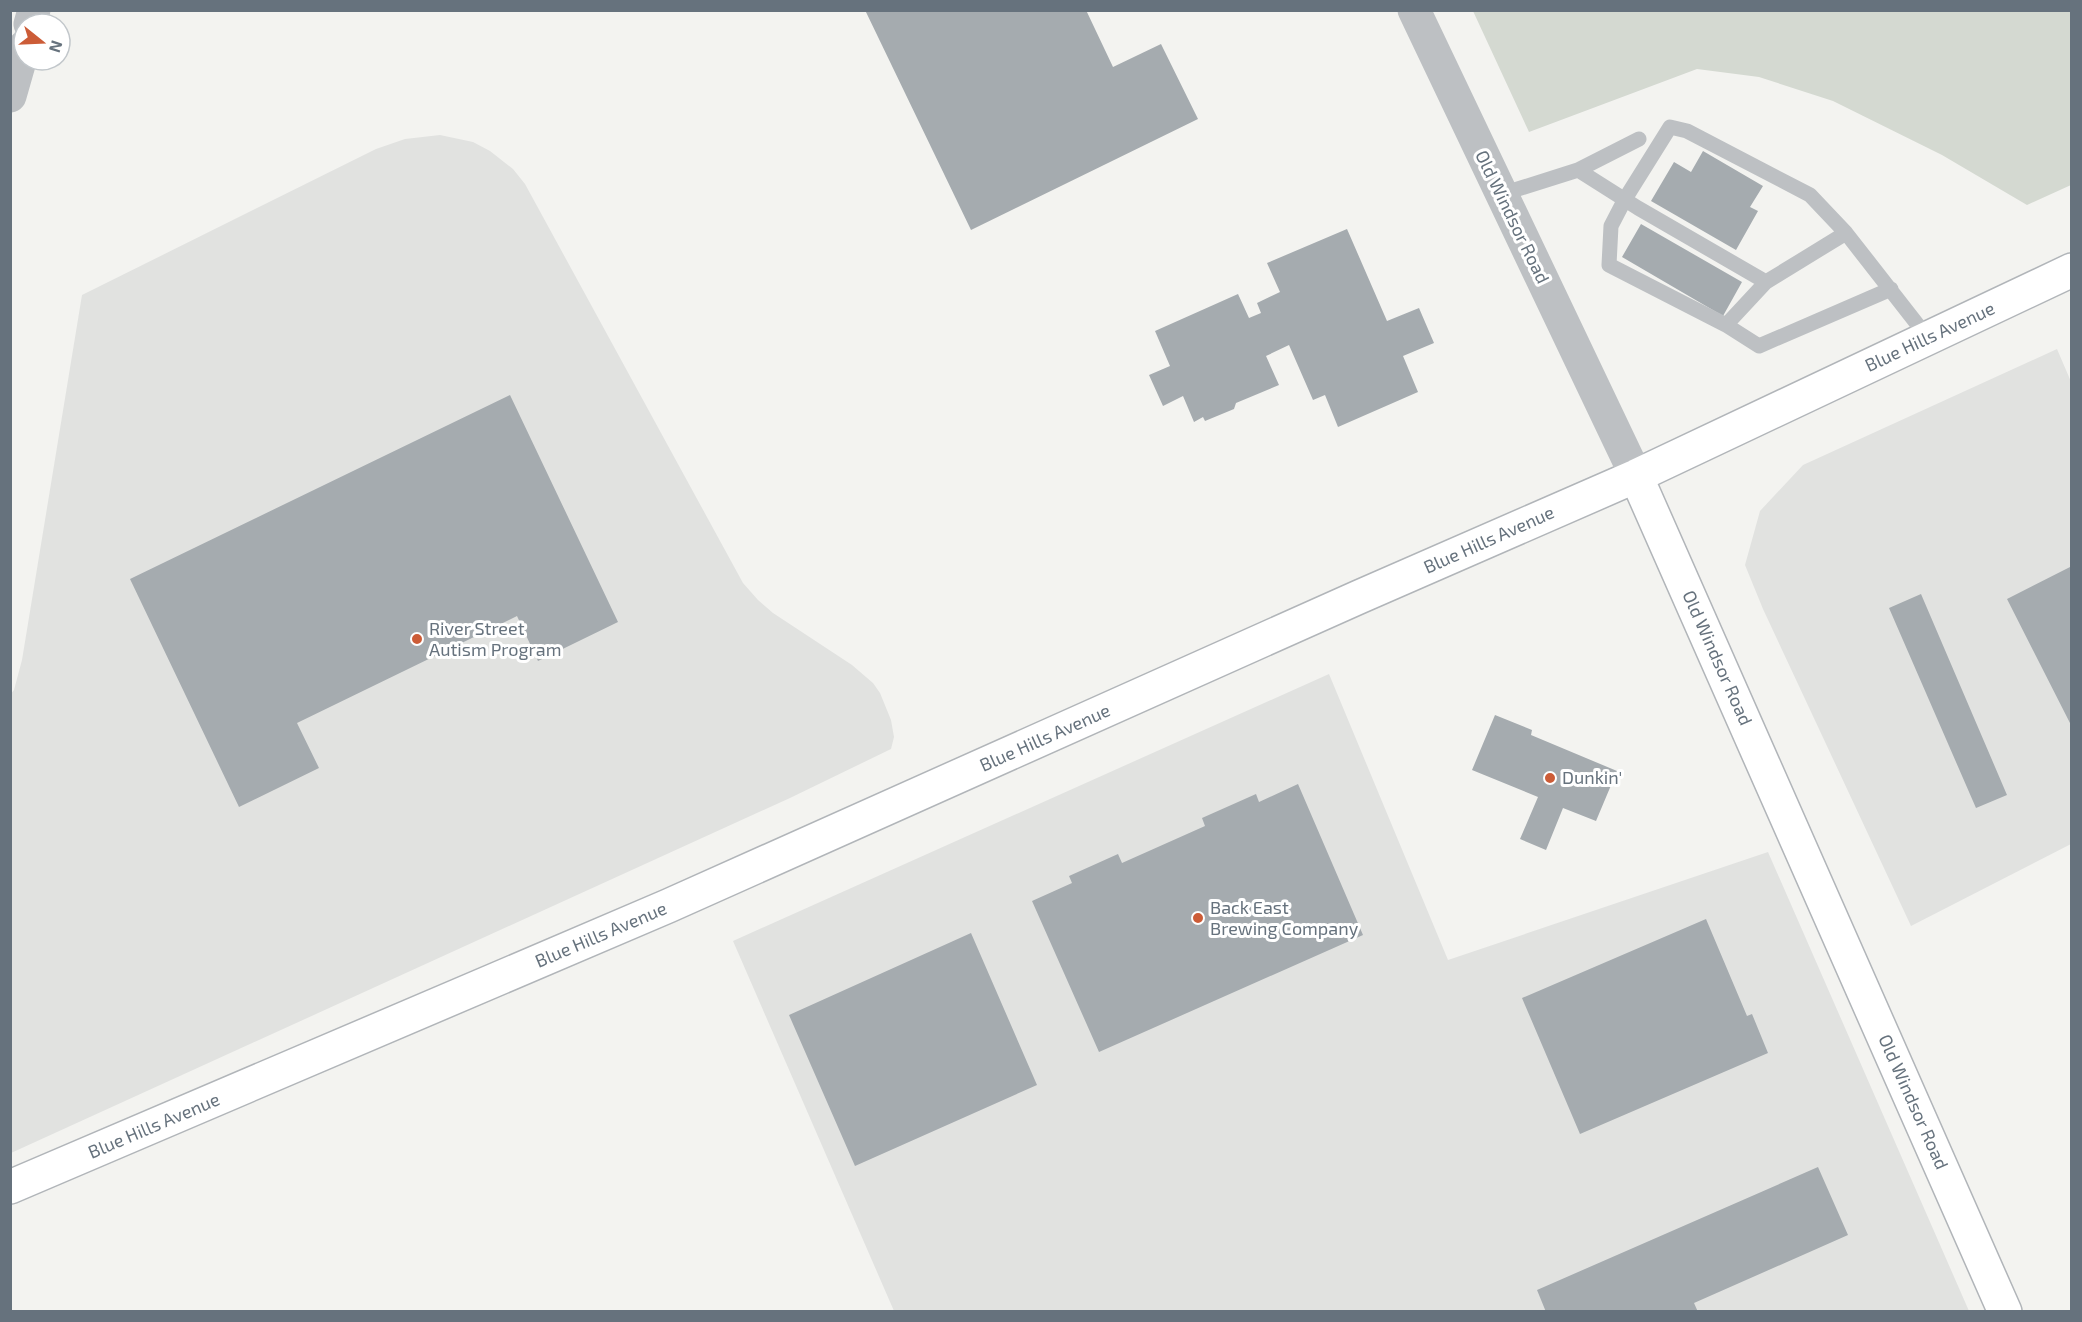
<svg xmlns="http://www.w3.org/2000/svg" width="2082" height="1322" font-family="'Exo 2',sans-serif">
  <rect width="100%" height="100%" fill="#f3f3f0"/>
  <path fill="#e1e2e0" d="M440,135L473,142L490,151L513,169L525,184L743,583L758,600L773,613L852,665L873,683L880,693L891,720L894,737L891,749L790,798L11,1153L10,695L14,690L22,660L82,295L376,149L405,139Z
    M2057,349L2072,384L2071,844L1911,926L1763,609L1745,565L1760,511L1803,465Z
    M1329,674L1448,960L1768,852L1969,1311H894L733,941Z"/>
  <path fill="#d4d9d1" d="M1473,11H2071V185L2027,205L1942,155L1833,101L1759,77L1697,69L1529,132Z"/>
  <path fill="#a5abaf" d="M865,10H1086L1113,67L1161,44L1198,119L971,230Z
    M1703,151L1763,186L1750,207L1758,211L1736,250L1651,201L1674,162L1691,172Z
    M1641,224L1742,282L1723,316L1622,257Z
    M1347,229L1387,321L1419,308L1434,343L1403,356L1418,392L1338,427L1325,395L1313,400L1289,345L1266,356L1279,385L1236,403L1234,409L1205,421L1203,417L1194,422L1183,396L1163,406L1149,375L1170,366L1155,331L1238,294L1249,318L1261,313L1257,303L1280,292L1267,263Z
    M510,395L618,622L538,661L517,616L297,723L319,768L239,807L130,579Z
    M2072,566V727L2007,599Z
    M1921,594L2007,795L1976,808L1889,608Z
    M1495,715L1532,730L1531,735L1617,771L1596,821L1563,808L1546,850L1520,839L1538,797L1472,770Z
    M1298,784L1363,935L1099,1052L1032,901L1072,883L1069,876L1118,854L1122,863L1205,826L1202,818L1256,794L1259,802Z
    M1706,919L1747,1016L1752,1014L1768,1053L1580,1134L1522,998Z
    M971,933L1037,1085L855,1166L789,1015Z
    M1818,1167L1848,1235L1694,1303L1698,1312H1546L1537,1290Z"/>
  <g fill="none" stroke-linecap="round" stroke-linejoin="round">
    <g stroke="#b1b5b9" stroke-width="36">
      <path id="secondary" d="M1636,476L2005,1312
        M10,1187L668,906L1359,597L1636,476L2072,270"/>
    </g>
    <path stroke="#bdc0c3" stroke-width="15" d="M1578,170L1638,208L1766,282L1846,233
      M1502,194L1578,170L1639,139
      M1891,289L1759,346L1726,325L1609,265L1611,226L1625,199L1670,127L1687,131L1810,195L1846,233L1928,338
      M1726,325L1766,282"/>
    <path stroke="#bdc0c3" stroke-width="33" d="M1414,10L1636,476
      M30,24L34,10
      M10,96L24,47"/>
    <use href="#secondary" stroke="#fff" stroke-width="33"/>
  </g>
  <g fill="#cc5c37" stroke="#fff" stroke-width="2">
    <circle cx="417" cy="639" r="6"/>
    <circle cx="1550" cy="778" r="6"/>
    <circle cx="1198" cy="918" r="6"/>
  </g>
  <g text-anchor="middle" stroke-width="6" stroke-linejoin="round" paint-order="stroke">
    <g font-size="18" fill="#66727d" stroke="#fff">
      <text transform="translate(1512 217) rotate(64)" y="6">Old Windsor Road</text>
      <text transform="translate(1930 337) rotate(-25)" y="6">Blue Hills Avenue</text>
      <text transform="translate(1489 540) rotate(-24)" y="6">Blue Hills Avenue</text>
      <text transform="translate(1717 658) rotate(66)" y="6">Old Windsor Road</text>
      <text transform="translate(1045 738) rotate(-24)" y="6">Blue Hills Avenue</text>
      <text transform="translate(601 935) rotate(-23)" y="6">Blue Hills Avenue</text>
      <text transform="translate(1913 1102) rotate(66)" y="6">Old Windsor Road</text>
      <text transform="translate(154 1126) rotate(-23)" y="6">Blue Hills Avenue</text>
    </g>
    <g font-size="18" fill="#66727d" stroke="#fff" text-anchor="start">
      <text x="429" y="635">River Street<tspan x="429" dy="21">Autism Program</tspan></text>
      <text x="1562" y="784">Dunkin'</text>
      <text x="1210" y="914">Back East<tspan x="1210" dy="21">Brewing Company</tspan></text>
    </g>
  </g>
  <rect width="2082" height="1322" fill="none" stroke="#66727d" stroke-width="24"/>
  <g transform="translate(42 42) rotate(108)"><circle r="28" fill="#ffffff" stroke="#c2c7cb" stroke-width="1.5"/>
  <path d="M0-4.5L10 22L0 15L-10 22Z" fill="#cc5c37"/>
  <text y="-9" font-size="16" font-weight="bold" text-anchor="middle" fill="#66727d">N</text>
  </g>
</svg>
